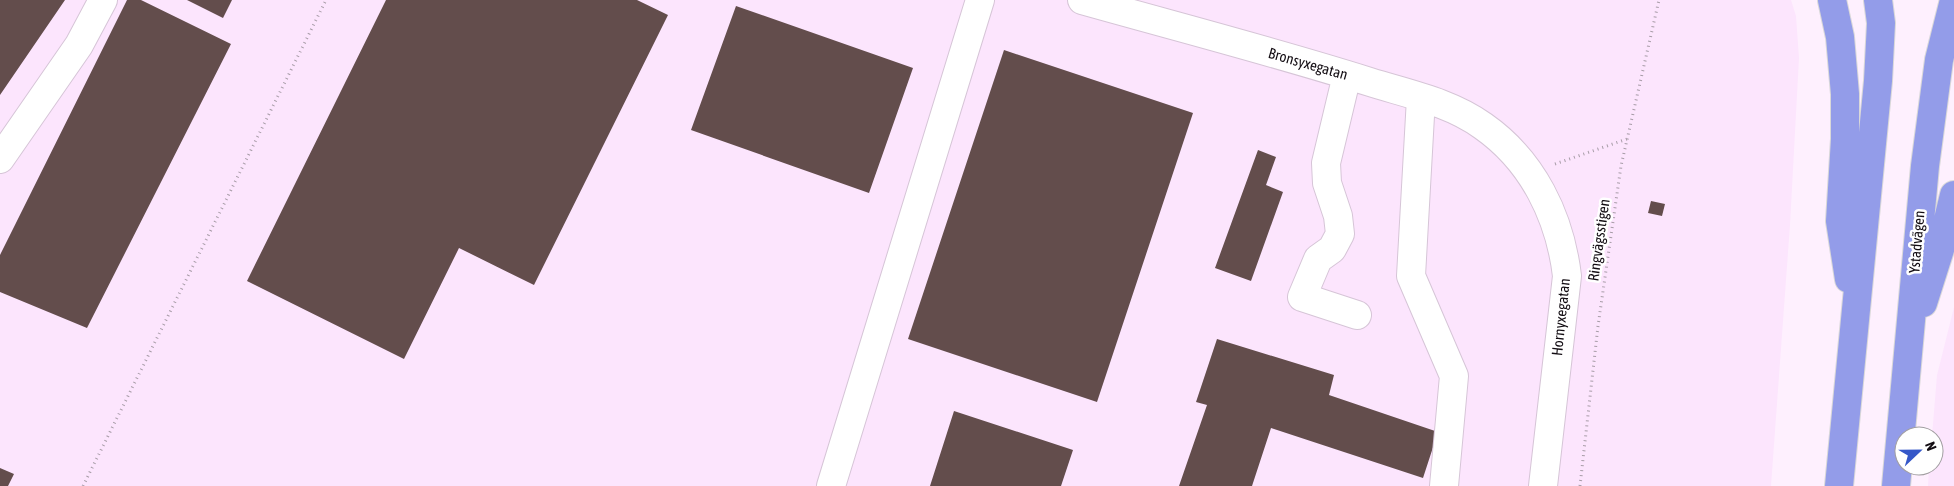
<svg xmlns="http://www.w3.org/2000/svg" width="1954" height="486" font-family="'Asap Condensed',sans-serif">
  <rect width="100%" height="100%" fill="#fef0fe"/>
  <path fill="#fce5fd" d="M0,0H1791L1796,16L1799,58L1790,225L1771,486H0Z
    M1954,307V486H1928L1929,466H1934V436H1932L1937,375Z"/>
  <path fill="#634d4c" d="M0,0H65L0,95Z
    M127,0H141L231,44L87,328L0,292V255Z
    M187,0H232L223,18Z
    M386,0H637L668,15L534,285L459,248L404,359L247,281Z
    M736,6L913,68L869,193L691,130Z
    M1004,50L1193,113L1097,402L908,339Z
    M1258,150L1276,157L1266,185L1283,192L1251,281L1215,268Z
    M1651,201L1665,204L1662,216L1648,213Z
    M1217,339L1334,375L1329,395L1438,432L1423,478L1271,428L1252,486H1179L1207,405L1196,402Z
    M954,411L1073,450L1061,486H930Z
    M0,468L14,474L8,486H0Z"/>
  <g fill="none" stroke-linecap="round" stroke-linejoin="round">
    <g stroke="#d6c5d7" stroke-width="30">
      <path id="minor" d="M1082,0C1178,27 1275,52 1370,82C1408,94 1450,102 1483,126C1533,161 1560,217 1567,276L1543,486
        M1347,75L1326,163L1327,183L1338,216L1340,234L1332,249L1318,259L1302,297L1357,315
        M1421,98L1411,276L1454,376L1444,486
        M0,159L79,45L103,0
        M831,486L980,0"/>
    </g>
    <g stroke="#d9d8d9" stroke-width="30">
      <path id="highway" d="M1832,0L1840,37L1845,94V139L1840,221L1849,279
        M1923,303L1943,240L1954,195
        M1839,486L1878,81L1881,23L1878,0
        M1896,486L1925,166L1939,60L1954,0"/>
    </g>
    <path stroke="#a89da8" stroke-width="3" stroke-dasharray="1 4" stroke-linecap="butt" d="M1555,164L1627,139
      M83,486L326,0
      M1580,486L1598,326L1621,166L1659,0"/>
    <use href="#minor" stroke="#fff" stroke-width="28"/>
    <use href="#highway" stroke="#939ce9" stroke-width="28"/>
  </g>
  <g text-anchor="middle" stroke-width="5" stroke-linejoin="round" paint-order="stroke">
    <g font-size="15" fill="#130d13" stroke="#fff">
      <text transform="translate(1308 64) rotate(16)" y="5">Bronsyxegatan</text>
      <text transform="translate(1599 240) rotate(-82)" y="5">Ringvägsstigen</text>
      <text transform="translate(1917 242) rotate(-85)" y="5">Ystadvägen</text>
      <text transform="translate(1561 317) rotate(-84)" y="5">Hornyxegatan</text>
    </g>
  </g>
  <g transform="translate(1919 451) rotate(68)"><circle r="24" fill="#ffffff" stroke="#a19ea1"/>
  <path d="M0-4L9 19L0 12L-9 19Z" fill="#3557c8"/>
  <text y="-8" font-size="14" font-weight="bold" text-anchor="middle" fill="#130d13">N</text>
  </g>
</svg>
